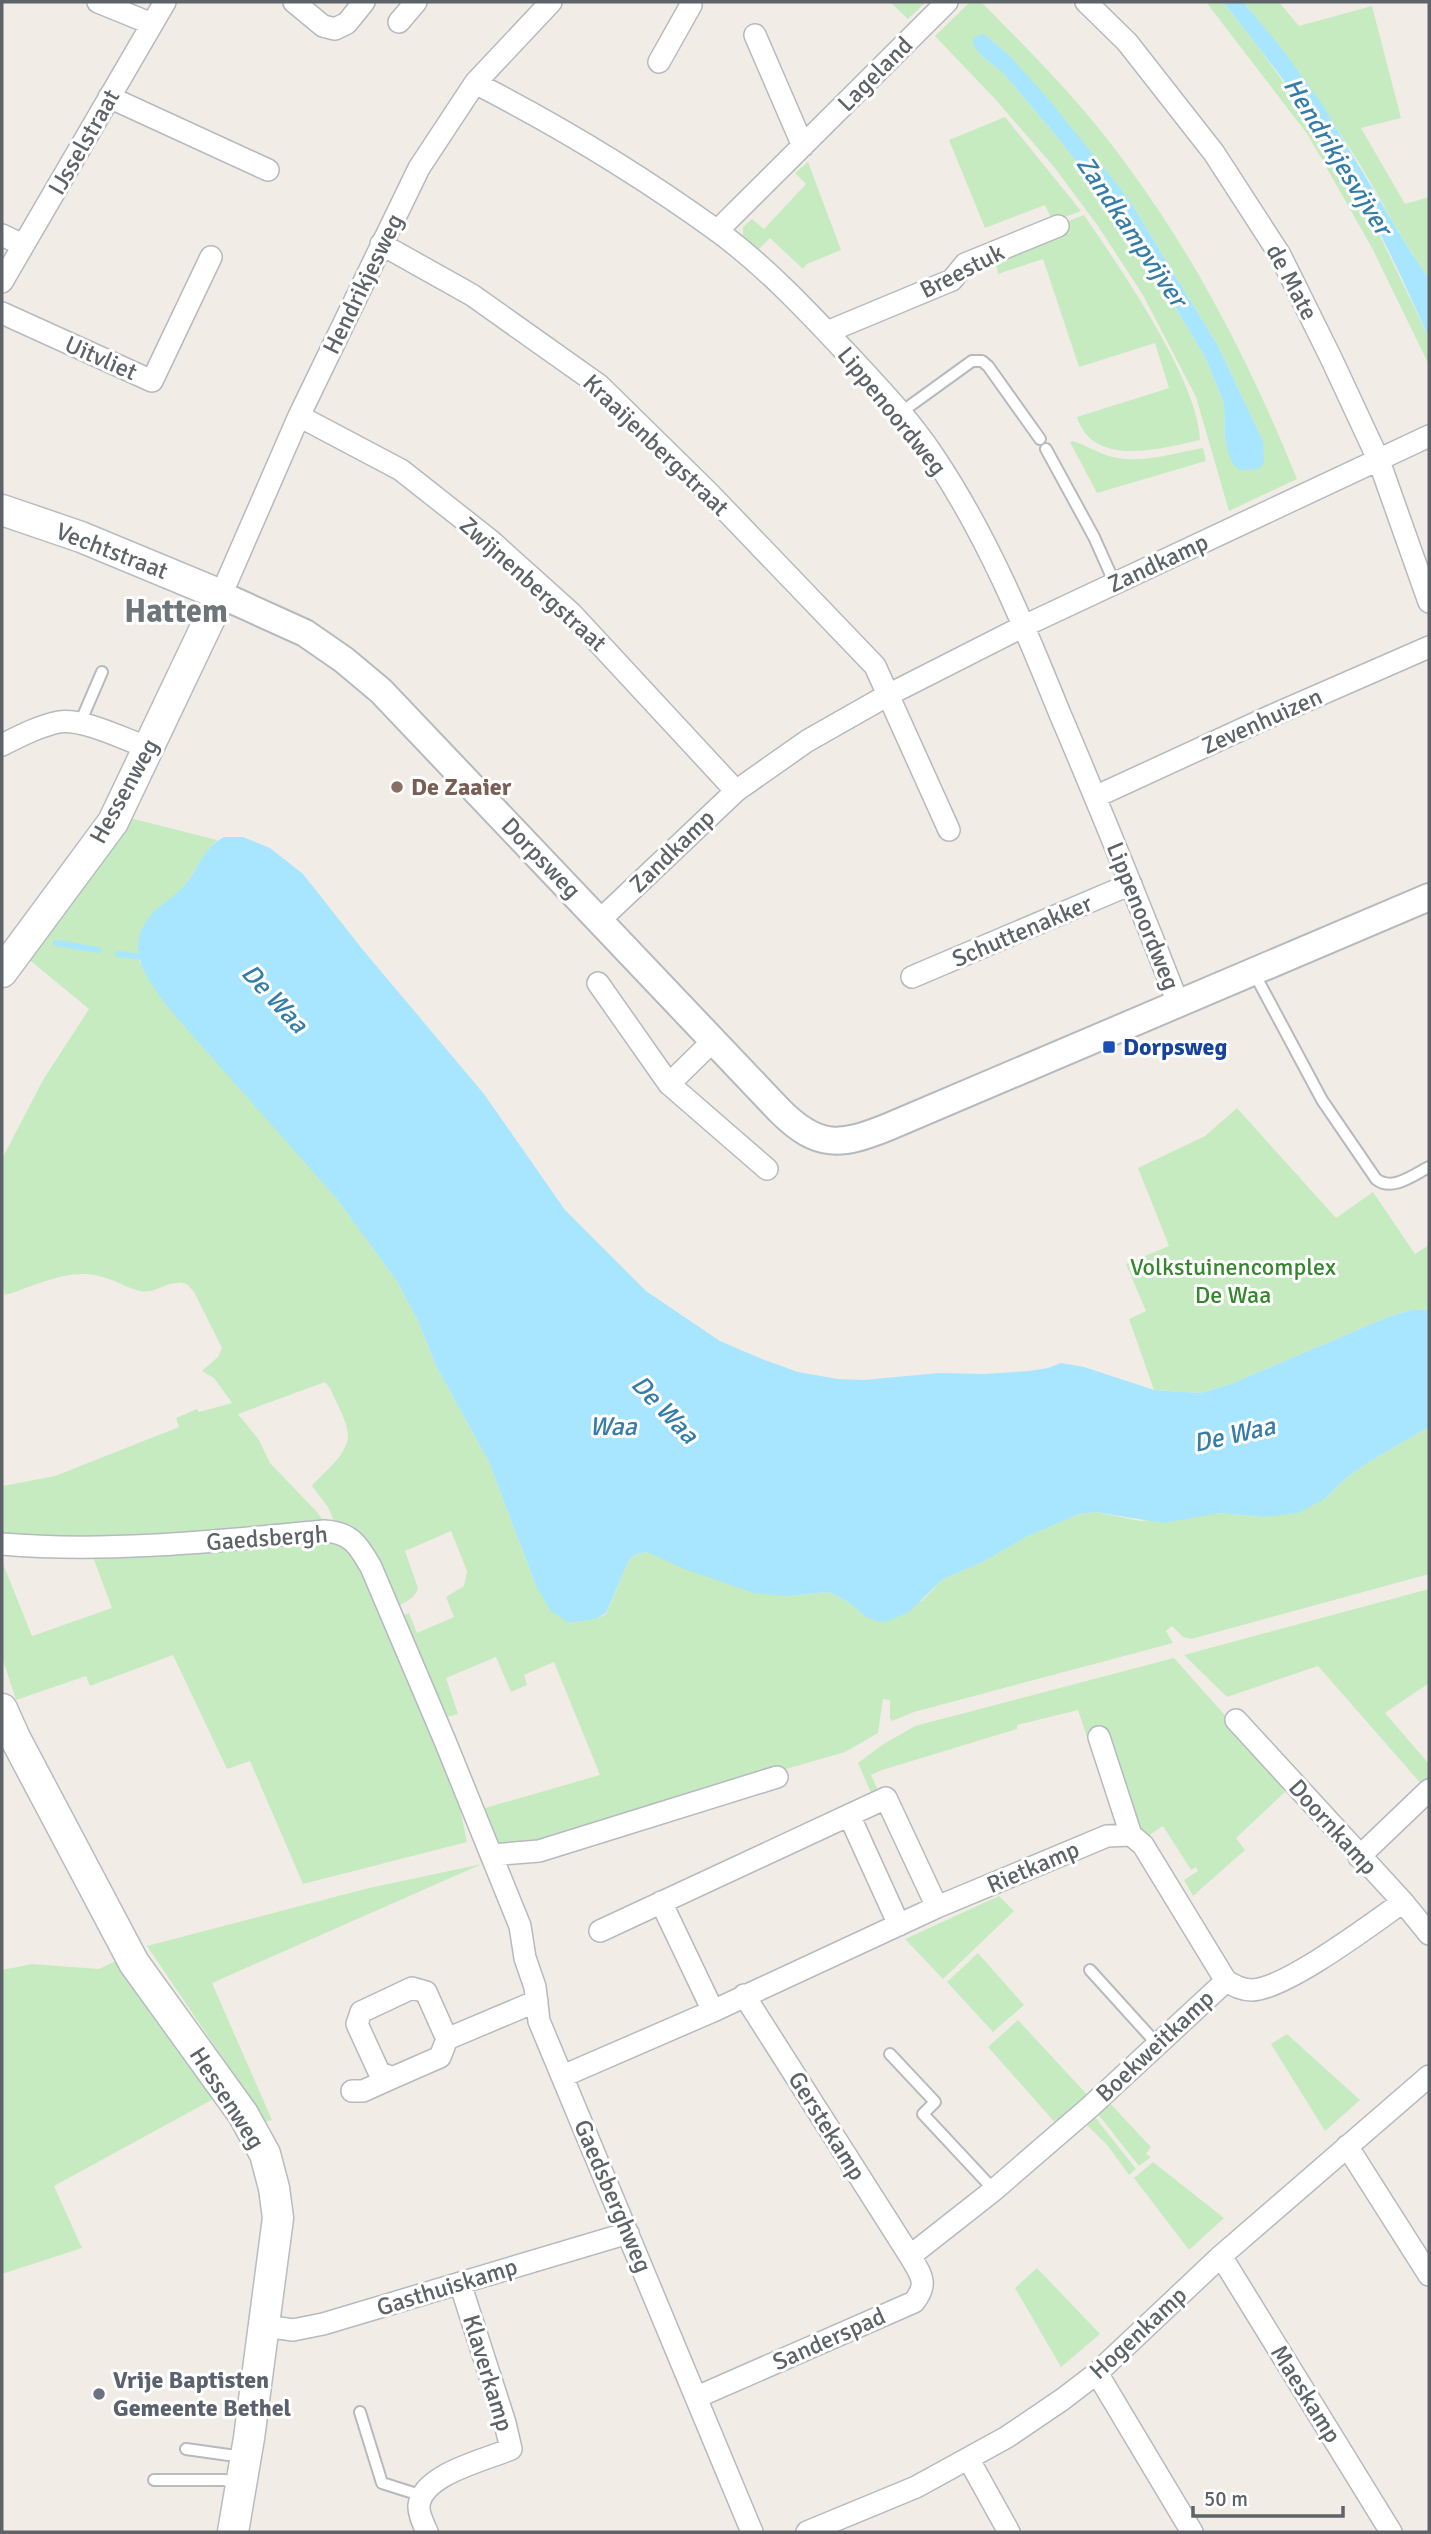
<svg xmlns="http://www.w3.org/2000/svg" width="1431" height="2534" font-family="Signika,sans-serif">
  <rect width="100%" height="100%" fill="#f1ede6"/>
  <path fill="#c6ebc1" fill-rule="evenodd" d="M890,2H926L908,19Z
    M970,2H981C1033,54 1086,107 1129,168C1199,263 1253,370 1297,479L1229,511L1196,397L1143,295L1098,226L1054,167L996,100L935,36ZM984,34L1009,55L1128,198L1218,346L1263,441L1225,438L1224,403L1205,357L1147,260L1092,182L1054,133L1003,73L982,56Z
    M1206,2H1223L1257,45L1318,131L1369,213L1429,338V365L1372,248L1308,135Z
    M1243,2H1279L1299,26L1372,6L1401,118L1361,128L1405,204L1429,197V279C1404,244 1384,205 1362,168C1326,110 1287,55 1243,2Z
    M1005,117L1081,211L1057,220L1054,216L1051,218L1045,205L985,228L949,140Z
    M808,162L841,250L807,264L803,269L770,238L758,250L743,235V227L752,219L764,229L806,184L795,173Z
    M1084,215C1118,265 1199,381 1200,440C1163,448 1093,469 1077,417L1169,388L1155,343L1079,367L1043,259L998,274L996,263L1064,236L1060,224Z
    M1073,441C1085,445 1096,452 1109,456C1138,465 1174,453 1203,448L1206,461L1097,493L1070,442Z
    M126,817L217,840C203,853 197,869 186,884C162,915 131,914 140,963L337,1199L398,1283L418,1321L436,1366L489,1462L536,1586L569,1623L596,1619L606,1614L628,1562L636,1554L647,1552L787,1596L829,1592L848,1602L866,1617L922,1601L943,1579L985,1561L1024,1538L1079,1514L1095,1512L1141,1521L1220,1513L1263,1517L1326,1498L1346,1478L1372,1460L1429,1427V1574L1191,1639L1183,1637L1172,1626L1166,1631L1173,1643L914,1712L892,1721L890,1718V1700L883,1699L878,1733L845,1752L517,1847H498L478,1810L600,1775L554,1662L524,1675L527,1685L511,1692L496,1657L446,1678L458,1714L443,1718L397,1618L409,1613L417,1633L454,1617L446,1597L464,1586L467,1571L451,1531L405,1551L418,1588C416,1597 405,1603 396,1607L335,1524L328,1507L312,1486C323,1472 347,1456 348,1436C349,1425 335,1400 330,1388L325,1382L238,1414L259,1440L270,1463L316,1511L321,1517L323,1526L192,1538H2V1483L3,1486L55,1476L179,1427L176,1418L197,1409L199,1412L232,1403L214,1378L202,1371L218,1357L222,1348L194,1292L187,1284C168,1278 156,1295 140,1291C126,1288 114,1279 99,1276C67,1268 36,1286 5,1295L2,1281V1165L4,1155L43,1080L89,1009L26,957Z
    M1237,1108L1336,1218L1373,1192L1415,1254L1429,1245V1310H1411L1388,1317L1231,1384L1200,1393L1154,1390L1129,1319L1146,1311L1126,1264L1169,1246L1138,1168L1205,1136Z
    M322,1536L353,1549L458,1799L467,1842L303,1884L250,1761L227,1769L173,1655L90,1686L86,1676L16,1700L2,1657V1561L32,1636L112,1608L90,1549Z
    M1429,1589V1683L1385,1713L1429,1764V1780L1423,1786L1318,1666L1227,1697L1184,1655Z
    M1174,1658L1287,1785L1283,1790L1285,1792L1236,1838L1245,1850L1193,1896L1184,1880L1198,1871L1196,1867L1191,1870L1163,1826L1148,1836L1138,1828L1104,1734L1088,1740L1078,1710L1017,1725V1729L882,1770L871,1775L879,1793L872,1795L858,1763L882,1745L915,1726Z
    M482,1864L212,1983L272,2120L266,2122L147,1946L369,1888Z
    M999,1896L1014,1911L943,1979L905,1939Z
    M978,1953L1024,2005L993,2032L947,1982Z
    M120,1959L217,2097L54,2186L82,2248L2,2274V1970L32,1964L99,1969Z
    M1018,2020L1093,2101L1058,2126L988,2047Z
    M1287,2034L1360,2100L1325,2131L1271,2044Z
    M1105,2098L1151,2147L1146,2154L1151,2157L1139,2166L1094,2109Z
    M1091,2112L1136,2169L1129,2175L1108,2146L1082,2120Z
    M1153,2162L1224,2218L1189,2250L1134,2178Z
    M1037,2268L1100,2334L1061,2367L1015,2288Z"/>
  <path fill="#a8e5ff" d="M1223,2H1243L1279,45L1320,101L1412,254L1429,279V338C1410,296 1391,253 1369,213C1328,138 1276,68 1223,2Z
    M984,34L1009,55L1049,100L1128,198L1218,346L1263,441L1264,463L1259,469L1240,470L1233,464L1228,452L1225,438L1224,403L1205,357L1147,260L1092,182L1054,133L1003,73L982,56L974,46L973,38Z
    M224,837H243L270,848L303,874L363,950L484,1094L565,1210L646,1291L720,1341L762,1359L798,1372L838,1379L864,1380L939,1373L985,1374L1029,1371L1048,1368L1061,1363L1084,1367L1154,1390L1200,1393L1231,1384L1388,1317L1411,1310H1429V1427L1372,1460L1346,1478L1326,1498L1298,1513L1263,1517L1220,1513L1163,1523L1095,1512L1079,1514L1024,1538L985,1561L943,1579L909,1612L886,1622L876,1621L866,1617L848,1602L829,1592L787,1596L754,1593L682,1568L647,1552L636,1554L628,1562L606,1613L596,1619L569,1623L551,1611L536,1586L489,1462L436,1366L418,1321L398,1283L337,1199L172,1012C152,986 123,953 147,920C156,907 172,899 183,887C199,870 202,848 224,837Z"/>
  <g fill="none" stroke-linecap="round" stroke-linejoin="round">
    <path stroke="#a8e5ff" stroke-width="6" d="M56,943L98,950
      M118,954L145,957"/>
    <g stroke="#b6babe" stroke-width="14">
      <path id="service" d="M900,413L972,361H982L988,366L1040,439
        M1046,449L1094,537L1115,584
        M80,723L102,672
        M1254,973L1322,1100L1376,1179C1392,1192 1413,1175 1429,1167
        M1090,1970L1157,2044
        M890,2054L935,2102L923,2114L994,2190
        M360,2412L382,2483L423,2496
        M186,2449L243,2457
        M154,2480H224L239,2483"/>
    </g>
    <g stroke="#b6babe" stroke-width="24">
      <path id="minor" d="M98,2L152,24
        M294,2L323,26L335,29L347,23L364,2
        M1086,2L1127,42L1214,153L1280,255L1331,358L1379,461L1429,602
        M399,22L416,2
        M755,35L803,146
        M659,62L691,5L690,2
        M475,83C559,126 640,175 716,230C768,268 812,316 856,363C883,392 911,422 933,455C987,535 1024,625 1060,714C1101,810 1140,906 1178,1003
        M109,97L268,170
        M717,231L947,2
        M2,235L23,245
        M381,244L472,295L599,385L708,492L875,666L949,830
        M2,282L165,2
        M2,313L152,381L211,257
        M827,332L952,280L965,264L1058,226
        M299,416L401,470L491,541L571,613L736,791
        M221,595L299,416L419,168L475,83L551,2
        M2,745C20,736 39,726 59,722C83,718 126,740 149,748
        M1095,797L1271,716L1429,647
        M600,920L736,791L807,741L888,695L1024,626L1429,436
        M912,977L1131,884
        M598,983L669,1084L767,1169
        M669,1084L714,1040
        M2,1544C109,1553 218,1541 324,1531C351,1532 359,1546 371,1567L445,1741L520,1926L525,1958L535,1987L539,2021L752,2532
        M1236,1720L1403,1902L1429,1934
        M1099,1737L1131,1835
        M849,1815L899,1925
        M491,1855L539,1851L777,1777
        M1359,1857L1429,1790
        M661,1902L713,2011
        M600,1931L886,1798L937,1907
        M447,2039L426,1992L412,1988L361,2012L357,2024L379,2072L392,2078L440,2057L447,2039L537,2001
        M563,2076L713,2011L937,1907L1107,1836L1131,1835L1143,1845L1226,1981
        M352,2091H363L392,2078
        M1347,2146L1429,2275
        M910,2256L994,2190L1090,2107L1226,1981C1235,1986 1242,1990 1252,1990C1286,1989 1373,1923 1403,1902
        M1221,2256L1391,2532
        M265,2326L293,2330L323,2324L628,2233
        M1097,2373L1192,2532
        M697,2397L914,2302C929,2283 921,2275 910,2256L744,1995
        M969,2460L1009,2532
        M427,2532C424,2525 418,2513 419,2505C423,2474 485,2460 511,2449L505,2423L460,2283
        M807,2532L916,2487L1007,2437L1063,2399L1097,2373L1221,2256L1429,2076"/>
    </g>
    <g stroke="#b6babe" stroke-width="30">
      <path id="tertiary" d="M221,595L305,633L344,660L381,691L780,1111C818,1149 841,1146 888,1127L1429,897"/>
    </g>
    <g stroke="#b7bcc1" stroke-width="33">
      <path id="secondary" d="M2,510L81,537L221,595L113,822L2,972
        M2,1709L15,1738L134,1963L243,2114L265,2154L274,2188L278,2218L249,2438L233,2532"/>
    </g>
    <use href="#service" stroke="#fff" stroke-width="10"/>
    <use href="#minor" stroke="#fff" stroke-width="21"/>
    <use href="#tertiary" stroke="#fff" stroke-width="26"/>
    <use href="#secondary" stroke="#fff" stroke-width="30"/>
  </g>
  <circle fill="#8d6e63" stroke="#fff" stroke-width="2.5" cx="397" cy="787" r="7"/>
  <rect fill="#1a4fb4" stroke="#fff" stroke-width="2.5" x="1102" y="1040" width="14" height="14" rx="3.5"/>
  <circle fill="#6b7280" stroke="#fff" stroke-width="2.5" cx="99" cy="2394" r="7"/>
  <g text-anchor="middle" stroke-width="6" stroke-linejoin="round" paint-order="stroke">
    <g font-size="24" fill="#5d6368" stroke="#fff">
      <text transform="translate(875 74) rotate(-45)" y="8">Lageland</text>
      <text transform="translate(84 142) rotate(-60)" y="8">IJsselstraat</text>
      <text transform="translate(962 271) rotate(-27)" y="8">Breestuk</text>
      <text transform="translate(1292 282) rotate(62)" y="8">de Mate</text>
      <text transform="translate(363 284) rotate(-64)" y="8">Hendrikjesweg</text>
      <text transform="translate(101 358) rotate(24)" y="8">Uitvliet</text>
      <text transform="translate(892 411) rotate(51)" y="8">Lippenoordweg</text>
      <text transform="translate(656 445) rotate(44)" y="8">Kraaijenbergstraat</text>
      <text transform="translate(112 551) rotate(21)" y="8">Vechtstraat</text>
      <text transform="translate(1158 563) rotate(-25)" y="8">Zandkamp</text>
      <text transform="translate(533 584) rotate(42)" y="8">Zwijnenbergstraat</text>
      <text transform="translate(1262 721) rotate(-24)" y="8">Zevenhuizen</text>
      <text transform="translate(124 791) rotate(-61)" y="8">Hessenweg</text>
      <text transform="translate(672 851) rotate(-44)" y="8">Zandkamp</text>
      <text transform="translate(541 858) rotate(46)" y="8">Dorpsweg</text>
      <text transform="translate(1143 916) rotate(68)" y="8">Lippenoordweg</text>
      <text transform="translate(1022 931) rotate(-23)" y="8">Schuttenakker</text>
      <text transform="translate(267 1538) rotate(-4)" y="8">Gaedsbergh</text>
      <text transform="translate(1333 1827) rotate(48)" y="8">Doornkamp</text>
      <text transform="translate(1033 1867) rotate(-23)" y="8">Rietkamp</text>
      <text transform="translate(1155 2046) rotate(-43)" y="8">Boekweitkamp</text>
      <text transform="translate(227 2098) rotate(57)" y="8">Hessenweg</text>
      <text transform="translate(827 2126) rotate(58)" y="8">Gerstekamp</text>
      <text transform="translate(613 2196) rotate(67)" y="8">Gaedsberghweg</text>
      <text transform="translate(447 2287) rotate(-17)" y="8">Gasthuiskamp</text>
      <text transform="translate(1138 2333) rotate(-43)" y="8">Hogenkamp</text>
      <text transform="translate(829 2339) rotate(-24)" y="8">Sanderspad</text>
      <text transform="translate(488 2373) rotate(73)" y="8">Klaverkamp</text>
      <text transform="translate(1306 2394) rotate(58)" y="8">Maeskamp</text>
    </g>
    <g font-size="24" font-weight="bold" fill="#785e54" stroke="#fff" text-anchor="start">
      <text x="411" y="795">De Zaaier</text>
    </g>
    <g font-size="24" font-weight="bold" fill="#164399" stroke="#fff" text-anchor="start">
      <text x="1123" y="1055">Dorpsweg</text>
    </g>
    <g font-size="24" fill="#35872d" stroke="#fff">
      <text x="1233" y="1275">Volkstuinencomplex<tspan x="1233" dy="28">De Waa</tspan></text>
    </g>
    <g font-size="24" font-weight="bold" fill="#5b616d" stroke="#fff" text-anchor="start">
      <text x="113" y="2388">Vrije Baptisten<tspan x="113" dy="28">Gemeente Bethel</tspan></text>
    </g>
    <g font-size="26" font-style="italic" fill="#357da9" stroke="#fff">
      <text transform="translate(1338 156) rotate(58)" y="9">Hendrikjesvijver</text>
      <text transform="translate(1132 231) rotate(56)" y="9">Zandkampvijver</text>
      <text transform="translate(275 998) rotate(47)" y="9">De Waa</text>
      <text transform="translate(665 1409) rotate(46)" y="9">De Waa</text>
      <text x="613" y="1435">Waa</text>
      <text transform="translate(1234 1434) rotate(-13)" y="9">De Waa</text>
    </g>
    <g font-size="32" font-weight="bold" fill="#6e767a" stroke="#fff">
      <text x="176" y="622">Hattem</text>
    </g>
  </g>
  <rect width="1431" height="2534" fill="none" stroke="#5d6368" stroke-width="7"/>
  <path d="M1193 2506v10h150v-10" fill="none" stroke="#5d6368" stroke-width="3.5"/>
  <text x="1204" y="2506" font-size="21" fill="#5d6368" stroke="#ffffff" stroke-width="5" paint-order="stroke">50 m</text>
</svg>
